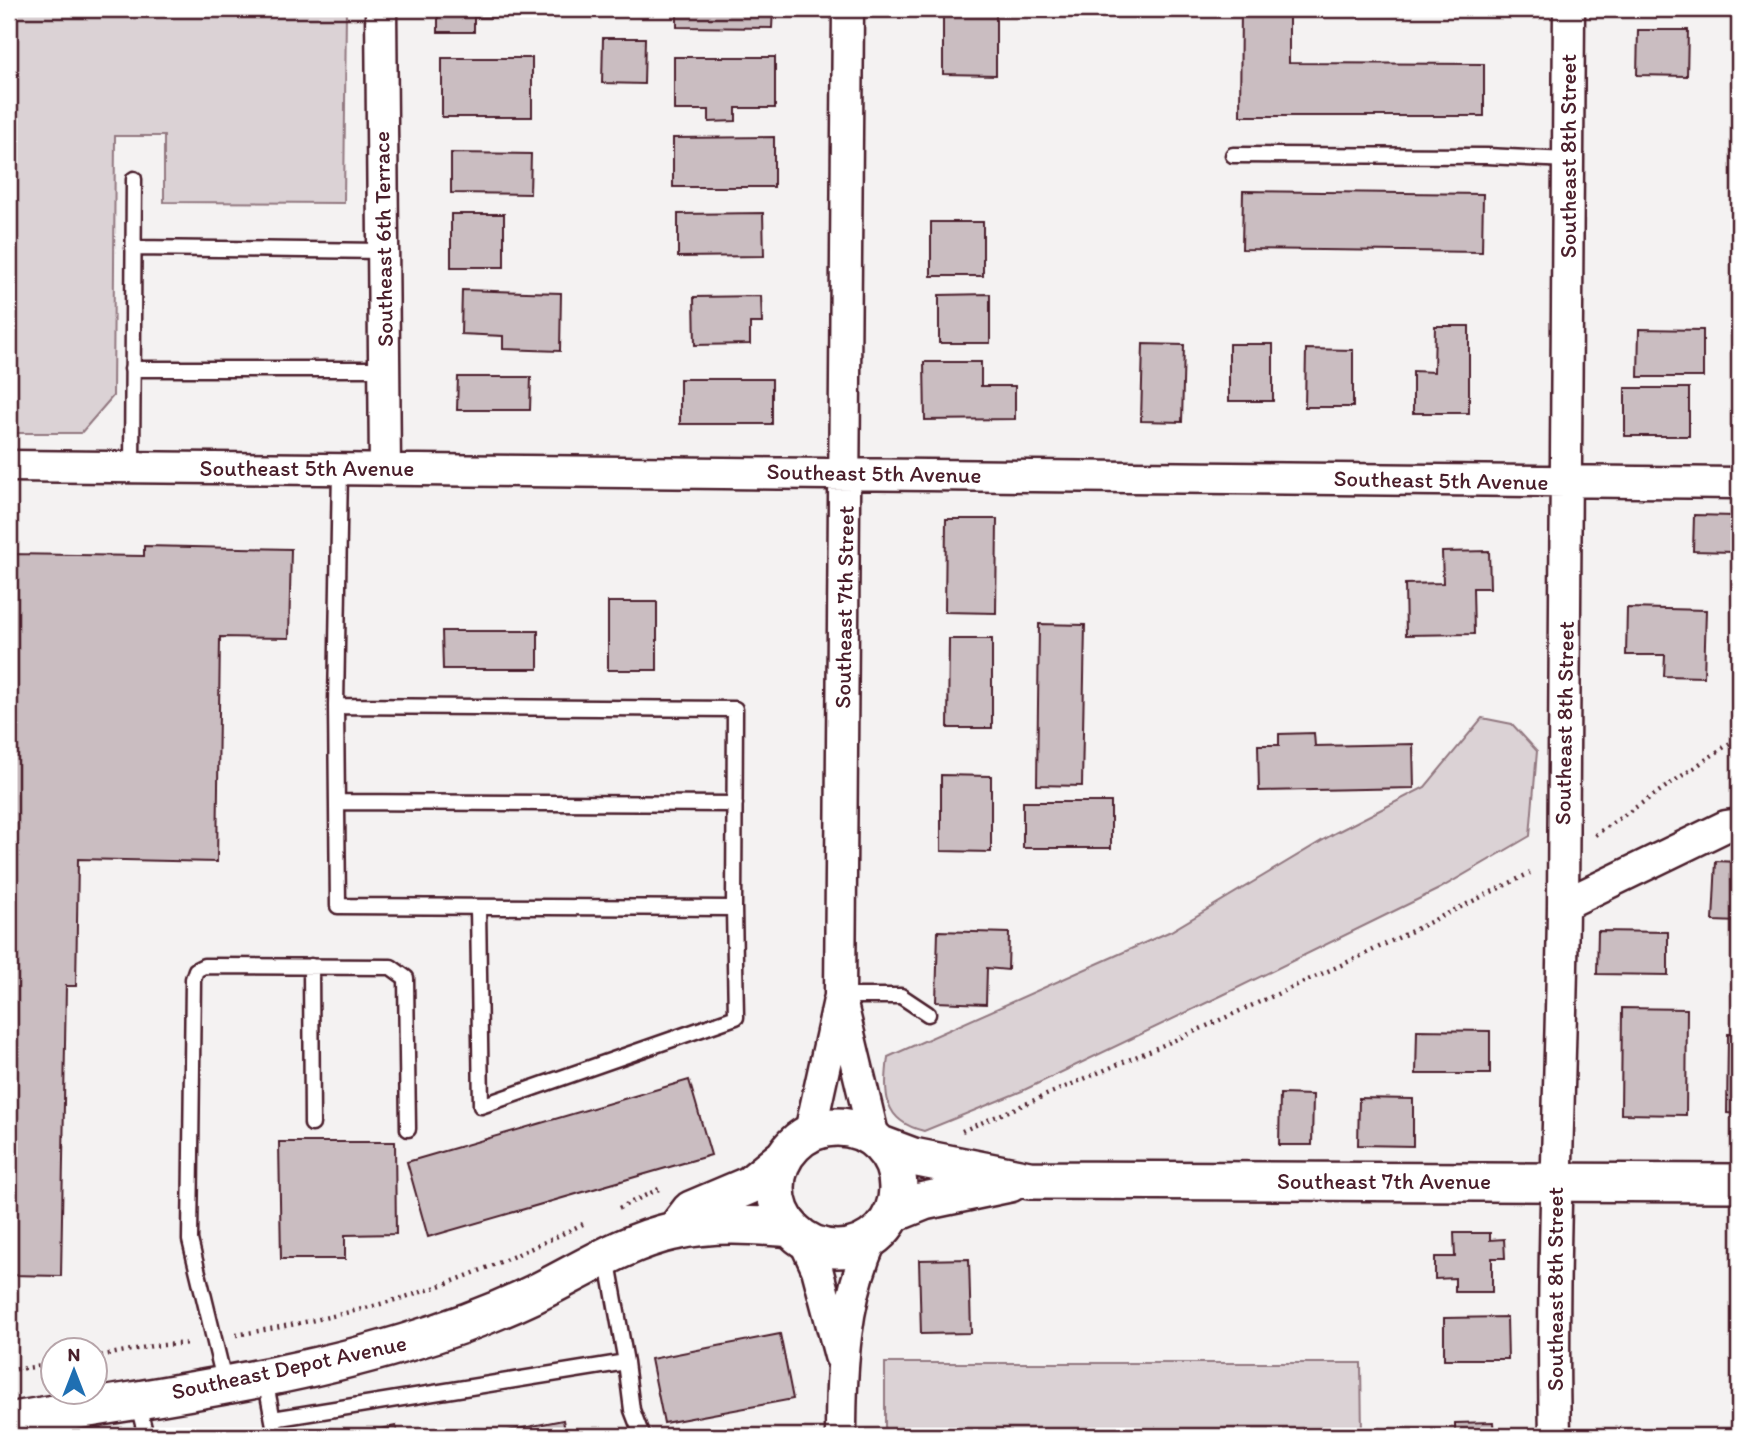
<svg xmlns="http://www.w3.org/2000/svg" width="1748" height="1445" font-family="Itim,sans-serif">
  <rect width="100%" height="100%" fill="#f4f2f2"/>
  <filter id="ink" filterUnits="userSpaceOnUse"><feTurbulence type="fractalNoise" baseFrequency=".0143" numOctaves="2"/><feDisplacementMap in="SourceGraphic" scale="14" xChannelSelector="R" yChannelSelector="G"/><feConvolveMatrix kernelMatrix="1 2 1 2 8 2 1 2 1" color-interpolation-filters="sRGB"/></filter>
  <g filter="url(#ink)">
    <path fill="#dbd2d5" stroke="#927880" stroke-width="2" d="M9,9H346L344,203L164,202V136H115L113,396L81,433H9Z
      M1482,718L1512,724L1537,751L1530,836L1439,889L1227,993L1022,1091L924,1131C882,1121 884,1093 888,1057L1171,931L1335,833L1425,787Z
      M885,1363H1361L1362,1436H885Z"/>
    <path fill="#cabdc1" stroke="#4a1f2b" stroke-width="2" d="M438,9H511V17H474V32H438Z
      M677,9H773L772,28L677,27Z
      M943,9H996V75L943,74Z
      M1241,9H1289V63L1484,64V116H1240Z
      M1638,30H1688L1687,76L1637,75Z
      M603,38H645L644,84L602,83Z
      M674,57H775V108H736V121L709,122V110H674Z
      M442,58H532V117H442Z
      M774,137V187H673V138Z
      M451,153L531,154L530,194L451,193Z
      M1243,191L1483,194L1482,252L1242,249Z
      M763,213L764,256L678,257V214Z
      M451,214H504V267H451Z
      M931,222H983V276H931Z
      M462,290L561,293L560,351L503,349V336L461,334Z
      M990,294V343H939V295Z
      M761,296L762,323H750V344L695,345L694,297Z
      M1435,326H1469V413H1413V371L1434,372Z
      M1639,329L1703,330V377H1638Z
      M1143,344L1184,345L1182,422L1141,421Z
      M1229,344H1273V401H1229Z
      M1306,349L1353,350V407H1305Z
      M924,362H981V386H1015V419L925,420Z
      M458,377H531L530,410H457Z
      M680,379H772V424H680Z
      M1625,388H1689V436H1625Z
      M1694,515L1734,516L1733,552L1693,551Z
      M946,519H997L996,613L945,612Z
      M144,546L291,549L289,638L220,637L217,862L78,859L76,986H66L61,1276L9,1275V554L144,556Z
      M1489,551L1490,588H1473L1474,634L1406,635L1405,584L1443,583L1442,552Z
      M608,602H657V670H608Z
      M1627,608L1706,610L1704,677L1664,676L1665,655H1626Z
      M1039,624L1085,625L1082,786L1037,785Z
      M442,631H538V669H443Z
      M949,639H992V728H948Z
      M1314,733L1315,746L1413,744L1414,788L1259,791L1258,745H1279V734Z
      M941,775L991,776V852L941,851Z
      M1023,802H1111V848H1023Z
      M1716,861L1739,862V922L1713,921Z
      M938,931L1009,933L1008,970L987,968L986,1004L936,1002Z
      M1598,931L1668,932V975L1597,974Z
      M1622,1008L1687,1009L1686,1115L1621,1114Z
      M1417,1030L1490,1031V1074H1416Z
      M1728,1034H1739V1114L1727,1113Z
      M689,1080L711,1155L428,1237L407,1162Z
      M1280,1094L1313,1095L1312,1145H1279Z
      M1359,1098L1413,1099V1146L1358,1145Z
      M279,1142H395L396,1234L345,1235V1259H281Z
      M1454,1233H1490V1240L1504,1239L1505,1258H1492V1292H1455V1278L1435,1279V1257H1455Z
      M969,1259L971,1333L921,1334L919,1260Z
      M1507,1317L1508,1359H1444V1318Z
      M780,1334L793,1399L664,1423L651,1359Z
      M563,1420L566,1436H483Z
      M1493,1422L1494,1436H1441L1455,1433V1423Z
      M396,1426L398,1436H345Z"/>
    <g fill="none" stroke-linecap="round" stroke-linejoin="round">
      <g stroke="#4a1f2b" stroke-width="19">
        <path id="service" d="M1233,155L1487,156L1568,160
          M133,248L383,251
          M132,369H385
          M132,467L134,179
          M336,706L735,709L734,908L338,906L336,706L340,468
          M337,802L735,804
          M478,907L481,1106L736,1017L734,908
          M311,966L312,1124
          M840,996H901L928,1014
          M626,1362L632,1410L642,1436
          M265,1379L276,1436
          M225,1384L190,1240L193,979L196,970L204,966L391,967L406,978L408,1129
          M137,1401L146,1436
          M273,1419L626,1362L607,1257"/>
      </g>
      <g stroke="#4a1f2b" stroke-width="35">
        <path id="minor" d="M381,9L385,468
          M848,9L840,996L874,1138
          M9,466L1739,483
          M1563,905L1726,826L1739,824
          M810,1132L839,1000
          M804,1240L817,1269L840,1356
          M841,1436C841,1370 844,1300 872,1239
          M1555,1436C1551,1259 1561,1083 1563,906C1567,607 1568,308 1569,9"/>
      </g>
      <g stroke="#4a1f2b" stroke-width="42">
        <path id="tertiary" d="M776 1188a61 61 0 1 1 122 0a61 61 0 1 1-122 0Z
          M881,1145L913,1157L1029,1180L1739,1183
          M894,1213L924,1201L1010,1183
          M675,1231L691,1210L750,1185L783,1158
          M9,1422C140,1398 276,1382 405,1343C449,1330 492,1314 534,1294C579,1272 624,1242 674,1231C711,1222 754,1225 791,1228"/>
      </g>
      <path stroke="#4a1f2b" stroke-width="4.5" stroke-dasharray="2 5" stroke-linecap="butt" d="M1595,835L1739,737
        M962,1131L1189,1034L1361,956L1530,873
        M619,1208L659,1189
        M236,1335C306,1323 377,1308 445,1284C492,1267 537,1246 583,1224
        M94,1357L152,1346L189,1343
        M9,1370L52,1365"/>
      <use href="#service" stroke="#fff" stroke-width="14"/>
      <use href="#minor" stroke="#fff" stroke-width="30"/>
      <use href="#tertiary" stroke="#fff" stroke-width="37"/>
    </g>
  </g>
  <g text-anchor="middle" stroke-width="5" stroke-linejoin="round" paint-order="stroke">
    <g font-size="23" fill="#4a1f2b" stroke="#fff">
      <text transform="translate(1568 156) rotate(-90)" y="8">Southeast 8th Street</text>
      <text transform="translate(383 239) rotate(-91)" y="8">Southeast 6th Terrace</text>
      <text x="307" y="476">Southeast 5th Avenue</text>
      <text transform="translate(874 473) rotate(1)" y="8">Southeast 5th Avenue</text>
      <text transform="translate(1441 480) rotate(1)" y="8">Southeast 5th Avenue</text>
      <text transform="translate(844 607) rotate(-89)" y="8">Southeast 7th Street</text>
      <text transform="translate(1564 723) rotate(-89)" y="8">Southeast 8th Street</text>
      <text x="1384" y="1189">Southeast 7th Avenue</text>
      <text transform="translate(1555 1289) rotate(-90)" y="8">Southeast 8th Street</text>
      <text transform="translate(289 1367) rotate(-12)" y="8">Southeast Depot Avenue</text>
    </g>
  </g>
  <rect width="1748" height="1445" fill="none" stroke="#fff" stroke-width="35"/>
  <rect x="18" y="18" width="1713" height="1410" fill="none" stroke="#4a1f2b" stroke-width="2.5" filter="url(#ink)"/>
  <g transform="translate(74 1371)"><circle r="33" fill="#ffffff" stroke="#b7a5aa" stroke-width="2"/>
  <path d="M0-5L12 26L0 18L-12 26Z" fill="#1f6fb2"/>
  <text y="-10" font-size="19" font-weight="bold" text-anchor="middle" fill="#4a1f2b">N</text>
  </g>
</svg>
